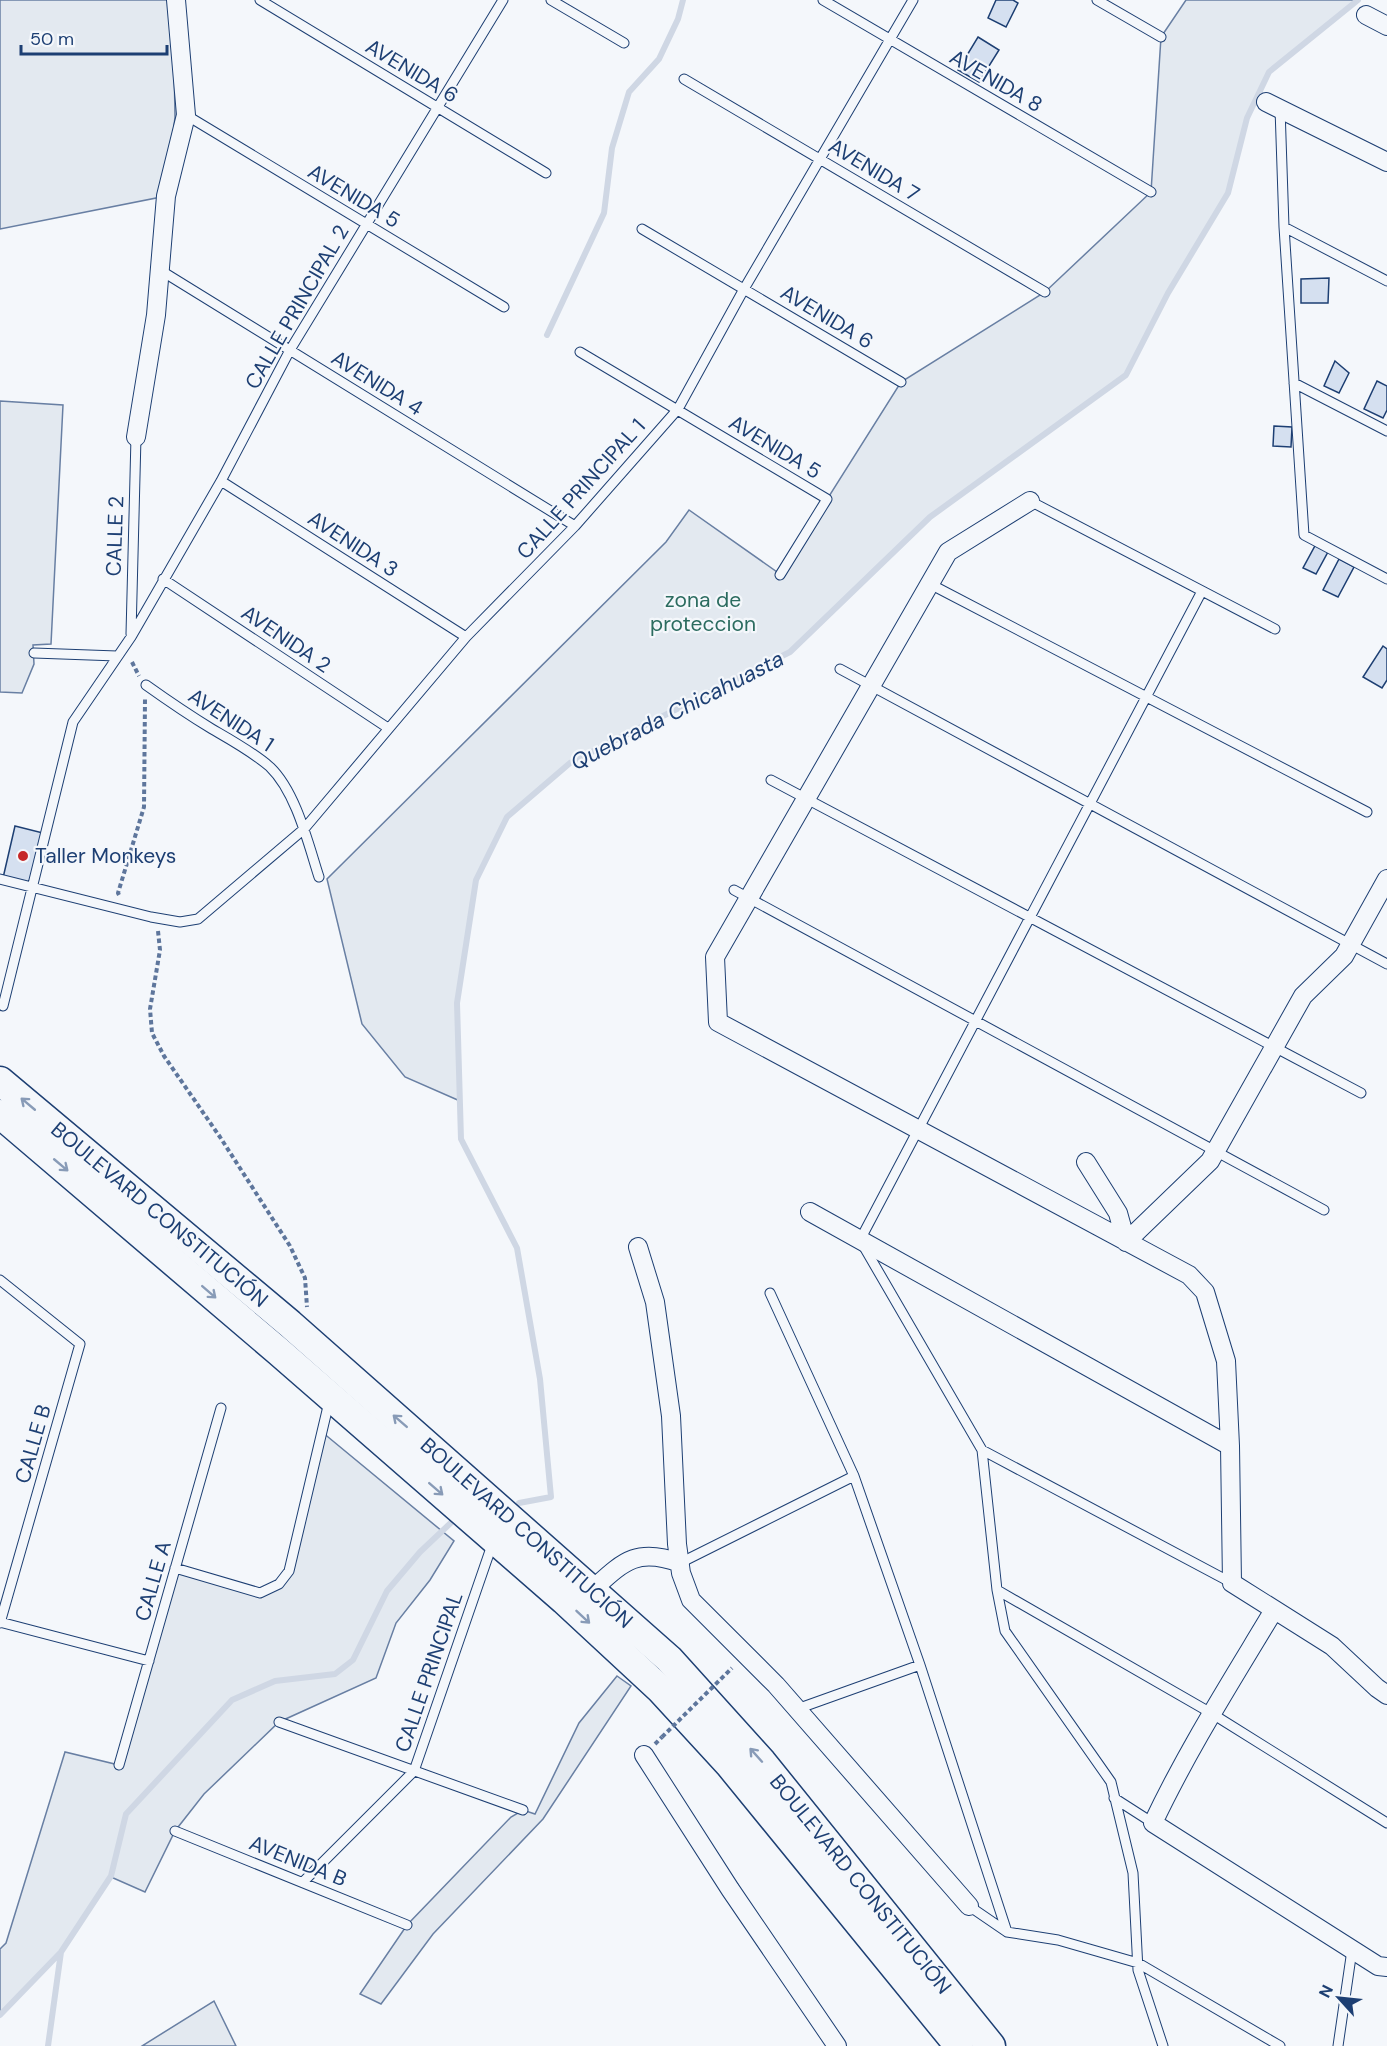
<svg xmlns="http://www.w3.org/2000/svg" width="1387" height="2046" font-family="'DM Sans',sans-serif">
  <rect width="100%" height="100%" fill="#f4f7fb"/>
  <path fill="#e3e9f0" stroke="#687fa3" stroke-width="1.5" d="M0,0H173L175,117L166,196L0,229Z
    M1186,0H1358L1269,72L1247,118L1228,193L1168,293L1126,375L930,517L790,652L570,763L507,817L476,880L457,1003L460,1101L405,1077L362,1024L327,879L666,542L689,510L780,574L901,382L1045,292L1151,192L1161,37Z
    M0,401L63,405L51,644L33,645L34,664L22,693L0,692Z
    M322,1432L454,1541L430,1580L396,1623L376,1678L279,1722L204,1794L175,1831L145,1892L111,1877L61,1952L0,2015V1949L6,1943L65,1752L119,1765L175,1568L260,1593L289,1571Z
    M617,1676L631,1686L543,1819L433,1934L381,2004L360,1994L407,1925L511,1817L523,1810L535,1814L579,1723Z
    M214,2001L236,2046H142Z"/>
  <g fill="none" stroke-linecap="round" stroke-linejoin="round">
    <path stroke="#cfd7e4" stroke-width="6" d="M547,335L604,213L612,148L629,92L659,59L678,19L683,0
      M519,1503L551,1497L540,1379L517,1248L461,1139L457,1003L476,880L507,817L570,763L790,652L930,517L1126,375L1168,293L1228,193L1247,118L1269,72L1358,0
      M0,2015L61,1952L111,1876L126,1814L232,1700L275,1681L335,1674L353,1660L387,1591L420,1552L457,1517
      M48,2046L61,1952"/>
  </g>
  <path fill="#d5e0f0" stroke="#1d3f73" stroke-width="1.5" d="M996,0H1013L1018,3L1006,27L988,18Z
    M978,37L999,50L979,82L958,70Z
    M1329,278L1328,303H1301V279Z
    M1335,361L1349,373L1339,393L1324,386Z
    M1377,381L1387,386V410L1383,418L1364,409Z
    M1274,426L1292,427L1291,447L1273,446Z
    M1316,544L1329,550L1316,574L1303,568Z
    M1339,559L1354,567L1338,597L1323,590Z
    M1383,646L1387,649V680L1382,688L1363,677Z
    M15,826L43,833L30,885L3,878Z"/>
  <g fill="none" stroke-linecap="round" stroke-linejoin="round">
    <g stroke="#1d3f73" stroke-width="11">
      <path id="service" d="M260,0L546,173
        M551,0L624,43
        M823,0L1151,192
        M1097,0L1161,37
        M684,79L1045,292
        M1280,108L1284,227L1304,535L1387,579
        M186,115L504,307
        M1284,227L1387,281
        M642,229L901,382
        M160,270L575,526
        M580,352L827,499L780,575
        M1294,383L1387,431
        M221,481L466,637
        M1030,501L1275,629
        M163,579L388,728
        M930,584L1367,812
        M131,634L136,437
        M34,653L117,656
        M840,669L1387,964
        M146,685C167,700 189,715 212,729C231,740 253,752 270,767C296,792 308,843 319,877
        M771,780L1361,1093
        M0,879L151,917L180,922L198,919L304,829L466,637L575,526L678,409L744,289L913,0
        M734,890L1324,1210
        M3,1006L73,722L131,637L221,481L290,350L503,0
        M0,1280L80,1344L0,1623
        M770,1293L854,1476L920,1665L1007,1932
        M982,1450L1232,1583
        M680,1563L854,1476
        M175,1568L260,1593L279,1584L289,1571L329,1402
        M997,1590L1211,1713L1387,1823
        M0,1622L149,1661
        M797,1709L920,1665
        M279,1722L523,1810
        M119,1765L221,1408
        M1114,1798L1153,1823
        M175,1831L407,1925
        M303,1882L414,1771L493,1542
        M969,1906L1007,1932L1058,1940L1138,1963L1280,2046
        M1163,2046L1138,1970L1133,1873L1111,1782L1005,1631L997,1590L982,1450L860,1240L1202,591
        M1338,2046L1352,1950"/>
    </g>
    <g stroke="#1d3f73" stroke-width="20">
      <path id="minor" d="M1366,15L1387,26
        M1266,102L1387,162
        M136,437L156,315L166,196L186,115L176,0
        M1030,501L948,552L715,957L718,1022L1189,1275L1205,1292L1226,1361L1230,1446L1232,1583L1332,1646L1377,1688L1387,1695
        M1086,1162L1118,1213L1126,1242L1210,1161L1303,996L1344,956L1387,879
        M810,1212L1230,1446
        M638,1247L655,1302L671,1416L677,1544L681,1573L691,1600L776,1685L969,1906
        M592,1590C623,1562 636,1547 680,1563
        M1274,1610C1232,1680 1188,1749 1153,1823L1378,1966L1387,1967
        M644,1755L730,1889L837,2046"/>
    </g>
    <g stroke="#1d3f73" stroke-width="31">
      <g id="trunk">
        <path id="s1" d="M0,1081L290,1324L669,1659L762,1762L991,2046"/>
        <path d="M0,1114L278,1351L564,1600L661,1690L729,1764L959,2046"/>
      </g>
    </g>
    <path stroke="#5e769c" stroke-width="4" stroke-dasharray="4.5 3" stroke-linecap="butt" d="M132,662L139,676
      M119,895L118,893L144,807L145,699
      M158,931L160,950L150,1009L152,1033L164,1056L220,1137L290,1246L305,1278L307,1307
      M655,1744L662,1737"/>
    <use href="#service" stroke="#f4f7fb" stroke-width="9"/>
    <use href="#minor" stroke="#f4f7fb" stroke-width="18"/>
    <use href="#trunk" stroke="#f4f7fb" stroke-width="28"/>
    <path stroke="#5e769c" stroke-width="4" stroke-dasharray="4.5 3" stroke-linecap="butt" d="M662,1737L732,1668"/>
  </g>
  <defs><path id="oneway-shaft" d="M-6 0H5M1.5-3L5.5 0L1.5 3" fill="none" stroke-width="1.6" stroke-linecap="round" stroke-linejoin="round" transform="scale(1.5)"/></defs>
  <g stroke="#889bb7">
    <use href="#oneway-shaft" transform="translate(28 1104) rotate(-140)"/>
    <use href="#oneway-shaft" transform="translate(61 1165) rotate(40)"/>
    <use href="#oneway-shaft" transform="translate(209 1292) rotate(41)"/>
    <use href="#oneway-shaft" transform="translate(400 1421) rotate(-139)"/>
    <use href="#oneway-shaft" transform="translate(436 1489) rotate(41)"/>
    <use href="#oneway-shaft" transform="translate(583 1617) rotate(43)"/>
    <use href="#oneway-shaft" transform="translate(756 1755) rotate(-132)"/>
  </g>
  <circle fill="#c62828" stroke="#f4f7fb" stroke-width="2" cx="23" cy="856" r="6"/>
  <g text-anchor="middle" stroke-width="4.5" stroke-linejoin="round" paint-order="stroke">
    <g font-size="21" fill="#1d3f73" stroke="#f4f7fb">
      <text transform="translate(412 71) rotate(31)" y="7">AVENIDA 6</text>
      <text transform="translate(996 81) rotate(30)" y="7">AVENIDA 8</text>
      <text transform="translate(874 170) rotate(31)" y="7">AVENIDA 7</text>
      <text transform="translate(354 196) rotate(31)" y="7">AVENIDA 5</text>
      <text transform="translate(297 307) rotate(-60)" y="7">CALLE PRINCIPAL 2</text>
      <text transform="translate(827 317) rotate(31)" y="7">AVENIDA 6</text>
      <text transform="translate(377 383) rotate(32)" y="7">AVENIDA 4</text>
      <text transform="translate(775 447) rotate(31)" y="7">AVENIDA 5</text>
      <text transform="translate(581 489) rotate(-48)" y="7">CALLE PRINCIPAL 1</text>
      <text transform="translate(115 536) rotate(-88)" y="7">CALLE 2</text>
      <text transform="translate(353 544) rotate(33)" y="7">AVENIDA 3</text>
      <text transform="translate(286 639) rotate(34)" y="7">AVENIDA 2</text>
      <text transform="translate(231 720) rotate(33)" y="7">AVENIDA 1</text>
      <text dy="7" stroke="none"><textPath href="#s1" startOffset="208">BOULEVARD CONSTITUCIÓN</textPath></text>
      <text transform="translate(33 1444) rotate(-74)" y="7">CALLE B</text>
      <text dy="7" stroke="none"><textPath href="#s1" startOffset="694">BOULEVARD CONSTITUCIÓN</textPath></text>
      <text transform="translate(153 1581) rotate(-74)" y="7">CALLE A</text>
      <text transform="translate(429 1672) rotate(-71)" y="7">CALLE PRINCIPAL</text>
      <text transform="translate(298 1861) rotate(22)" y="7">AVENIDA B</text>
      <text dy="7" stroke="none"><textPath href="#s1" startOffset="1180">BOULEVARD CONSTITUCIÓN</textPath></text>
    </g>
    <g font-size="21" fill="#2c6c60" stroke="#f4f7fb">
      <text x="703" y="607">zona de<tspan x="703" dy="24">proteccion</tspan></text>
    </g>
    <g font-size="21" fill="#1d3f73" stroke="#f4f7fb" text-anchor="start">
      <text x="35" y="863">Taller Monkeys</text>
    </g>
    <g font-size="22" font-style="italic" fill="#1d3f73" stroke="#f4f7fb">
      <text transform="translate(677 710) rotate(-27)" y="8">Quebrada Chicahuasta</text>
    </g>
  </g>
  <g transform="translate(1339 1998) rotate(297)" stroke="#f4f7fb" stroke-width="4.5" paint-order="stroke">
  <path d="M0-4.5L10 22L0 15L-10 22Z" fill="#1d3f73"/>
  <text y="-9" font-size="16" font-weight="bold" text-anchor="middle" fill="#1d3f73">N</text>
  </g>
  <path d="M21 45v9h146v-9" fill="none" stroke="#1d3f73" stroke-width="3"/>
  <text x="30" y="45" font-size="18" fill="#1d3f73" stroke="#f4f7fb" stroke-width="4.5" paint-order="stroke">50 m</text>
</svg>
